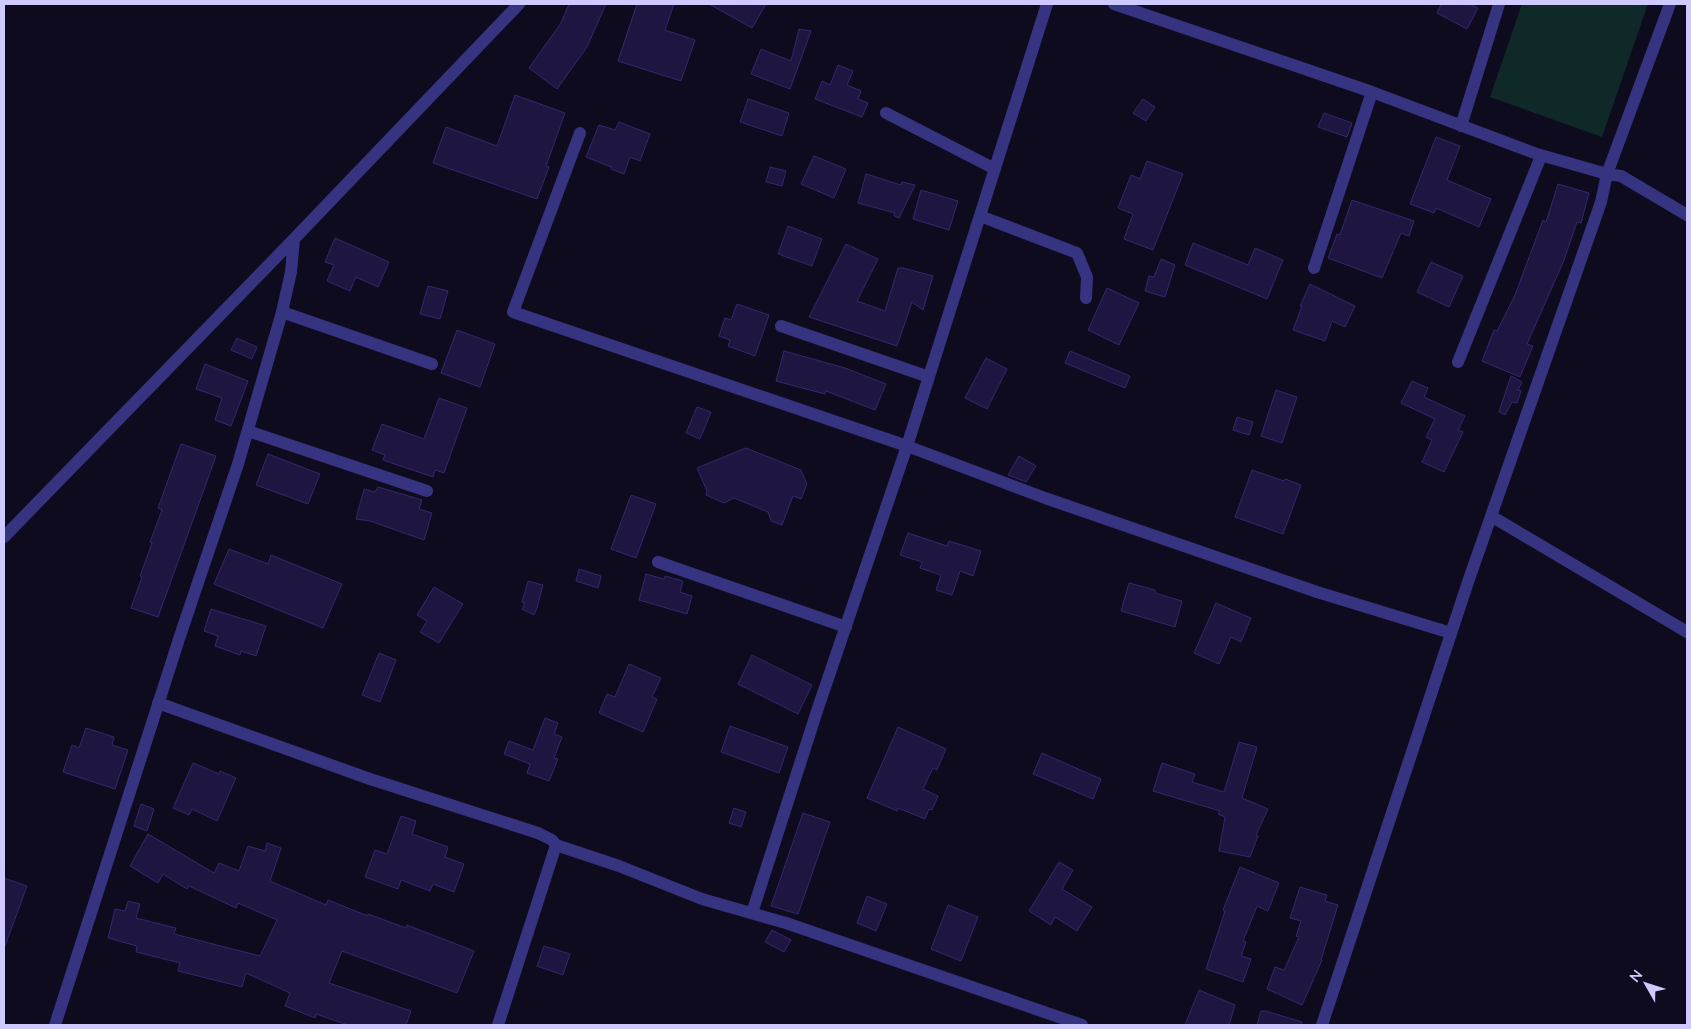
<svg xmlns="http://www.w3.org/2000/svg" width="1691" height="1029" font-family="Lato,sans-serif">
  <rect width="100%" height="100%" fill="#0e0b1f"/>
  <path fill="#0e2928" d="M1522,4H1648L1602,137L1490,97Z"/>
  <path fill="#1e1641" stroke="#34276e" d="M569,4H606L587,47L557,89L529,68L561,23Z
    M637,4H674L665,30L695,40L681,81L618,61Z
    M709,4H766L752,28Z
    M1441,4H1470L1478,8L1467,29L1437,13Z
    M799,29L811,31L790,89L751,74L761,49L791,61Z
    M838,65L853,71L847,85L861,91L858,99L868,103L862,117L815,99L822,81L830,85Z
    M515,95L565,113L546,166L549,167L537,199L433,163L446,127L497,146Z
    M748,99L789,113L782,136L740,122Z
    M1143,99L1155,107L1146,121L1133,113Z
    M1324,113L1352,123L1347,137L1318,127Z
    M619,122L650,134L640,161L630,157L624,174L611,169V167L586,157L599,125L615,130Z
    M1436,137L1460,146L1447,180L1491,199L1479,227L1436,208L1434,213L1410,204Z
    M814,156L846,169L834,198L801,184Z
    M1147,161L1183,174L1153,250L1124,239L1133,214L1118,208L1131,175L1140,179Z
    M770,167L786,171L782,186L766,182Z
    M866,174L901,185L902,182L915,185L899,218L894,216L895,213L858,203Z
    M1558,184L1589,193L1581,223L1577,222L1564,260L1527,344L1533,346L1520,377L1482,361L1494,330L1497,331L1515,295L1543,220L1546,222Z
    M921,190L958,201L949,230L913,219Z
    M1352,200L1414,221L1409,236L1401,233L1382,278L1328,258L1337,234L1340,235Z
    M788,226L822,239L812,266L778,254Z
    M335,238L389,262L378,287L356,277L350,291L327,281L334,265L325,262Z
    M1193,243L1248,265L1255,248L1283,260L1267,299L1185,265Z
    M846,244L878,259L857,301L885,311L898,268H903L933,276L923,310L912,302L897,346L809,317Z
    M1161,259L1175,265L1165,297L1145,291L1149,276L1154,277Z
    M1431,262L1463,276L1449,307L1417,292Z
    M1310,284L1355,306L1345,327L1332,321L1325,341L1293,330L1302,306H1300Z
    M428,286L448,291L440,319L420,314Z
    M1107,288L1139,303L1119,345L1088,330Z
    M737,304L769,315L755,356L728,346L730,340L719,336L725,318L731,320Z
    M457,330L495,344L480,387L441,373Z
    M237,338L257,347L252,359L231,350Z
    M784,351L845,368L886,384L875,410L826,391L825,394L776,381Z
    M1070,351L1130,376L1125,388L1065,363Z
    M986,358L1007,369L987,409L965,398Z
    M205,364L248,381L231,426L215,420L222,398L196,389Z
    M1511,376L1522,382L1518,390L1521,391L1517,403L1512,402L1505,415L1499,412Z
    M1412,381L1428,388L1424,397L1465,416L1458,430L1463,432L1444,472L1422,462L1432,440L1426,437L1435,419L1401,403Z
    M1276,390L1297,397L1282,443L1261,436Z
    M439,398L467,408L444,473L435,470L433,477L383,460L385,455L372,450L382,424L424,439Z
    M697,407L711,412L700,439L686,433Z
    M1237,417L1253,422L1249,435L1233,430Z
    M181,444L216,456L158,617L131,608L142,577L140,576L152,543L150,542L162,510L158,508Z
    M746,448L801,470L807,484L801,499L793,496L782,525L771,521L768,512L734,498L724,503L706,495L707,491L697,468Z
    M268,454L320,474L308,504L256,485Z
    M1019,456L1036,466L1026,482L1008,475Z
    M1252,470L1284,481L1285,479L1301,485L1283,534L1235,517Z
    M378,487L422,500L419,509L432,513L424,540L370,521L356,519L364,489L375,492Z
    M631,495L656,504L636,558L611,549Z
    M908,533L947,546L949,541L981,551L973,576L960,571L952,595L936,590L941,575L920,568L922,562L900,555Z
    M229,549L268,564L271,555L342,584L323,628L214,584Z
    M579,569L601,576L598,588L576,581Z
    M646,574L664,579L665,576L683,581L680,592L692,596L687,614L639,600Z
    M528,581L543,585L537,608L534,615L522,609L525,603L522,602Z
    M1129,583L1155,590V593L1182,601L1175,627L1121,611Z
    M434,587L463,604L439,643L420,632L427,621L417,615Z
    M1216,603L1251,618L1241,642L1231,637L1219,664L1194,653Z
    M211,609L266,626L256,656L241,651L240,655L215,646L218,636L204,631Z
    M379,653L396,660L380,702L362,695Z
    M752,655L812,685L798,714L738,684Z
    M629,664L661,678L652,697L657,699L643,732L599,713L607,694L615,697Z
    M545,718L558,723L554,734L562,737L554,758L558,759L549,781L527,773L530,764L504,754L509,741L533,750Z
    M730,726L788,747L779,773L721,752Z
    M898,727L946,749L937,770L933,768L923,789L938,796L932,810L929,809L925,819L898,808L897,811L867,798Z
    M86,728L114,737L112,745L128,750L115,789L63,772L72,745L79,748Z
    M1239,742L1257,747L1242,798L1268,809L1256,835L1258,836L1250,857L1219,851L1225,817L1218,814L1220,811L1153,791L1162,763L1195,774L1192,782L1224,792Z
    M1042,753L1101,779L1093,799L1033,774Z
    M193,763L219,774L220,771L236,778L217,821L192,809L189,815L173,808Z
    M141,804L154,809L147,831L134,826Z
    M734,808L746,812L741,827L729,823Z
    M803,813L830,822L798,914L771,906Z
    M401,816L416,821L412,834L448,847L445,857L464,864L454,892L433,884L430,891L401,880L398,889L365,877L375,850L387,854Z
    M148,834L214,873L219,863L239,871L248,846L265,851L267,843L281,848L270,881L326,905L328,900L368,916V914L406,928L407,925L474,951L457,993L342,951L329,983L411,1011L406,1025H348L316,1014L315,1018L285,1006L290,993L246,973L242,987L178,971L180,963L136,952L137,946L108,938L115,909L125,911L128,901L140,904L136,918L176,928L174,934L260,956L277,920L238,903L236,908L189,886L187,889L163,874L158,883L130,866Z
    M1059,862L1073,870L1062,889L1092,907L1077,931L1055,917L1051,925L1029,911Z
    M1240,867L1279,883L1268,911L1257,906L1243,941L1246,942L1241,956L1251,959L1243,982L1206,969L1225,911L1223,910Z
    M4,878L27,886L5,946H4Z
    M1300,887L1327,895L1325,901L1338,905L1321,960H1322L1302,1005L1267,989L1275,967L1284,970L1299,937L1296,936L1301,921L1290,918Z
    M867,896L887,904L876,931L857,923Z
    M948,905L978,917L961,961L931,949Z
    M772,930L791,940L784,952L765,942Z
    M544,946L570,954L563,975L537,966Z
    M1199,990L1235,1005L1229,1025H1185Z
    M1261,1011H1266L1302,1022L1301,1025H1257Z"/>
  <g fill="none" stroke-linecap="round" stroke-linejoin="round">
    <path stroke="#363480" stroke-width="12" d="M1114,4L1372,92L1537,154L1607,174L1601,202L1468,582L1322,1025
      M1670,4L1607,174L1621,176L1687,215
      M886,113L995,169
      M1461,126L1499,4
      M580,133L513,312L907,446L1045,498L1317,592L1451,633
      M980,216L1077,253L1087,277L1086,298
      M1314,268L1372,92
      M282,312L432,364
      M781,326L929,377
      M1458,362L1541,156
      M248,431L427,491
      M1491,516L1687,632
      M4,537L294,239L519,4
      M658,562L846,627
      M158,703L370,779L538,833L552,840L556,845L619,866L702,899L786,923L1082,1025
      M752,913L817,711L907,446L1047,4
      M55,1025L180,636L238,464L282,312L291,272L294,239
      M498,1025L556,845"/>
  </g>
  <rect width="1691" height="1029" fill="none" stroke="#cec9ff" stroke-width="10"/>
  <g transform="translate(1646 984) rotate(309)" stroke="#0e0b1f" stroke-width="4" paint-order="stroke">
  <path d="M0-4L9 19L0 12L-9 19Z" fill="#cec9ff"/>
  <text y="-8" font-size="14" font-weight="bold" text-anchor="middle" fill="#cec9ff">N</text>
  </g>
</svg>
